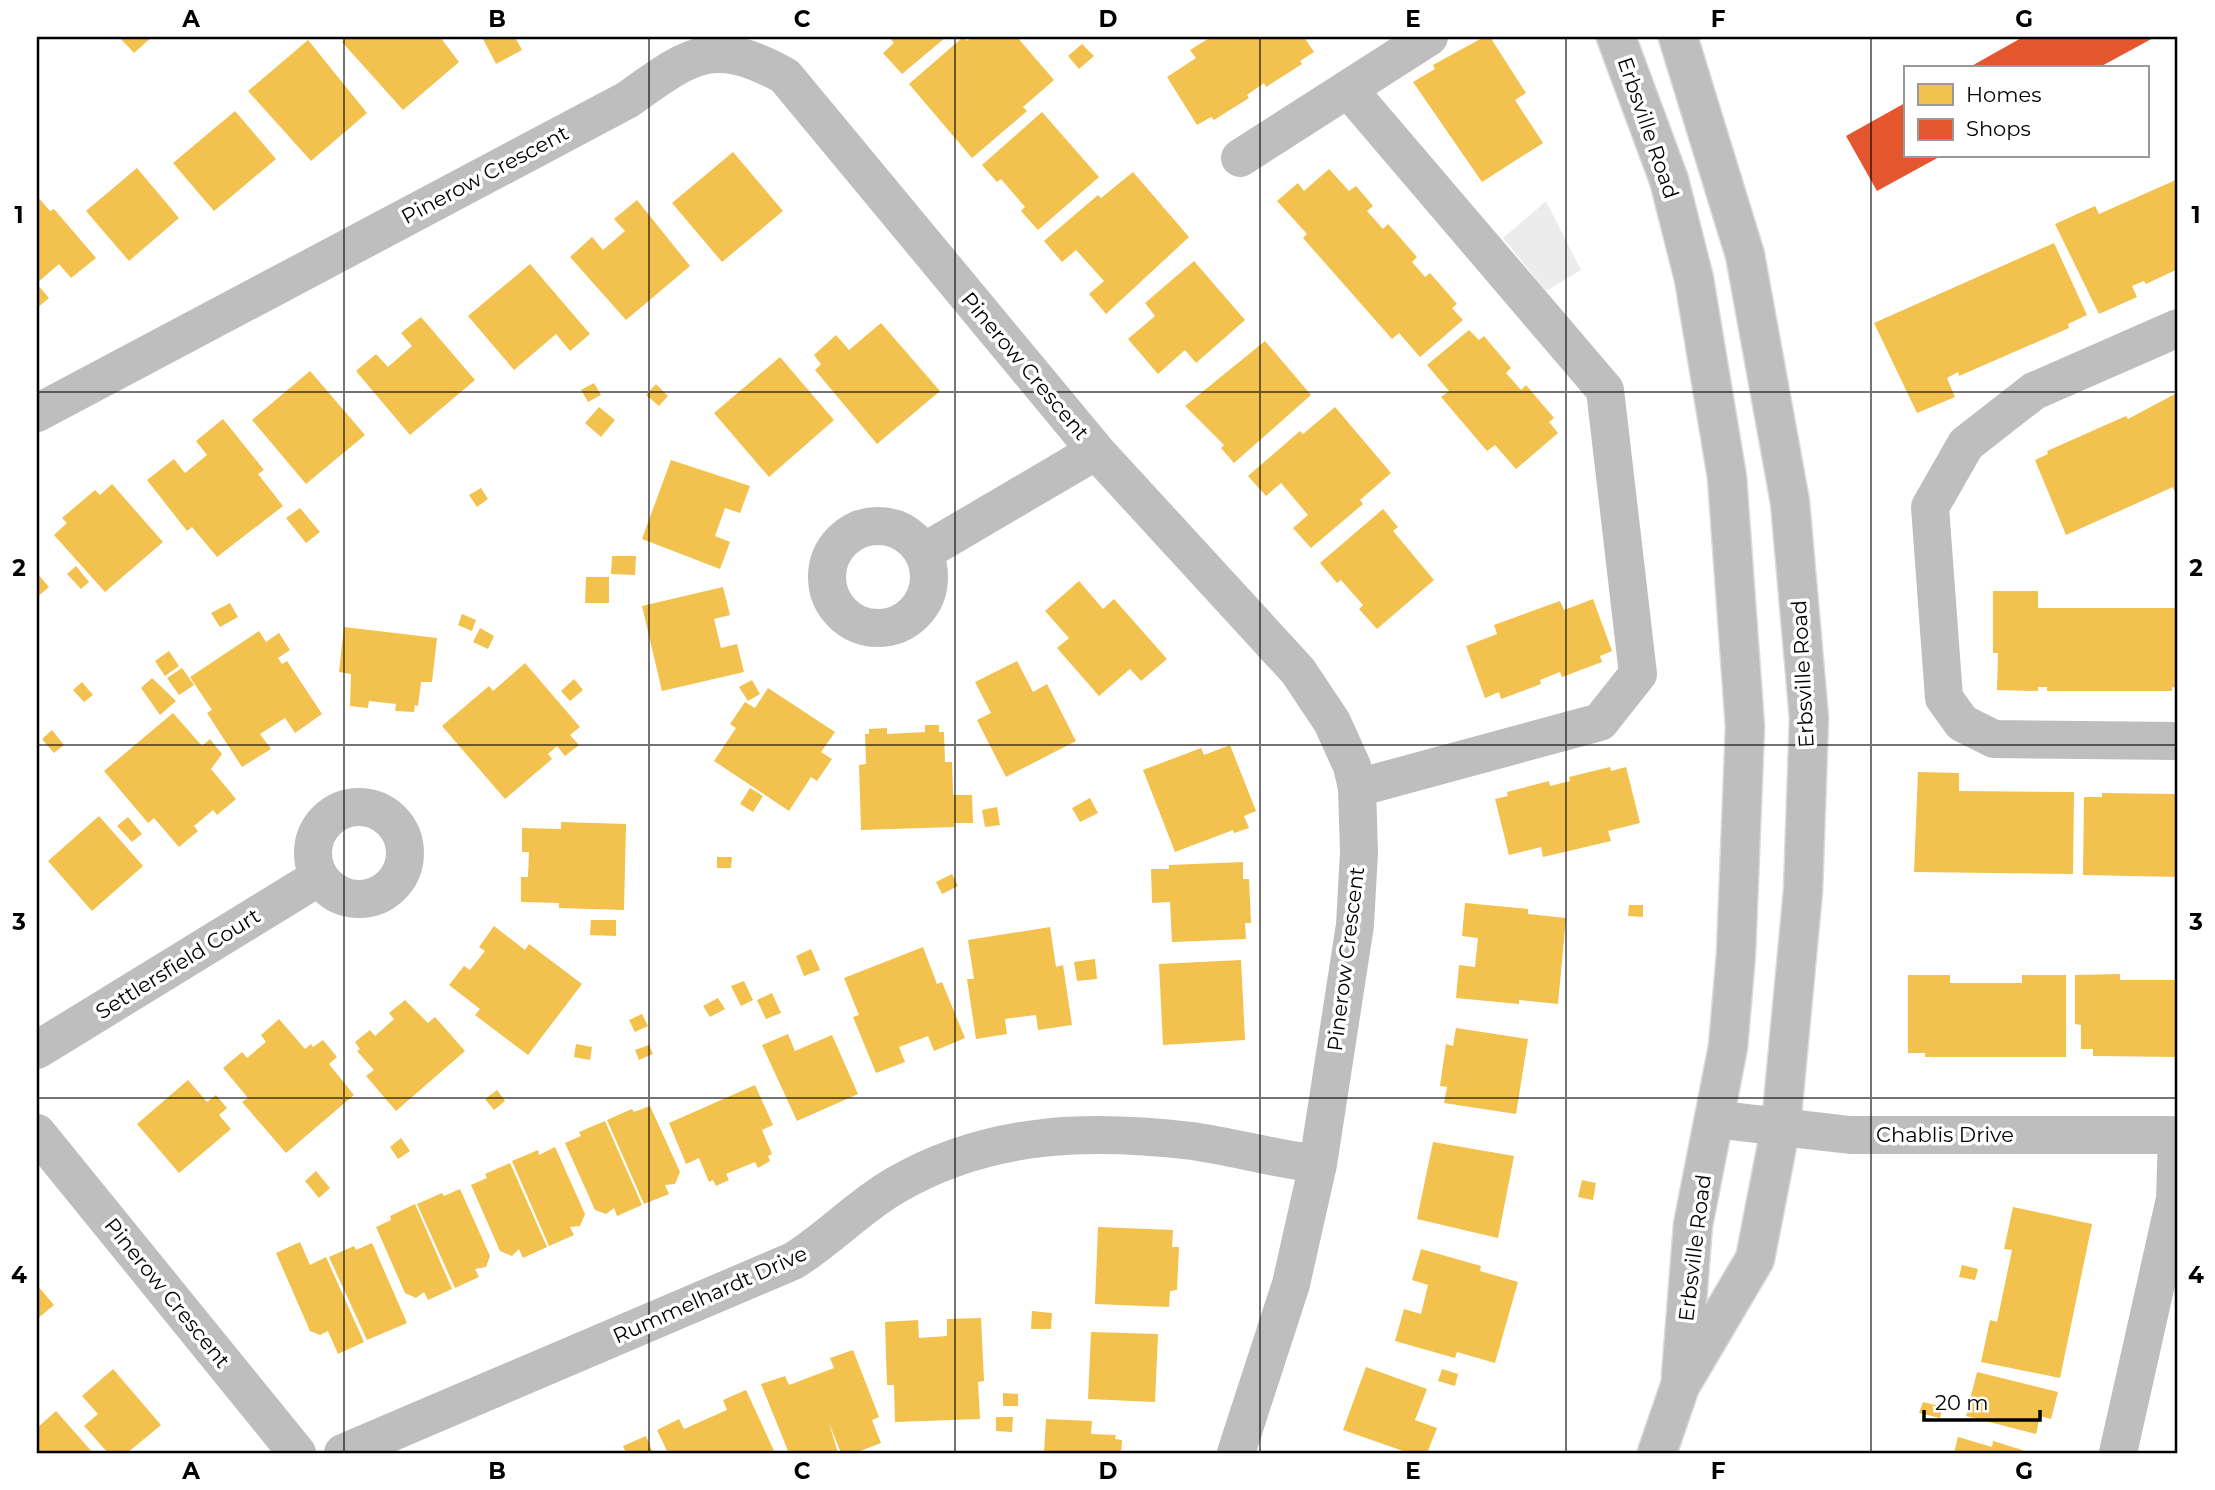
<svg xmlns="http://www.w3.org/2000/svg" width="2215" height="1490" font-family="Montserrat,sans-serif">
  <rect width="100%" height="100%" fill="#fff"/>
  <path fill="#ececec" d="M1546,201L1581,270L1546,291L1503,238Z"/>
  <path fill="#f2c14e" d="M119,37H152L134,53Z
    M347,37H440L459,62L403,110L342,42Z
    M482,37H515L522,50L496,64Z
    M889,37H946L902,74L883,53L894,43Z
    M963,37L967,41L972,37H1017L1054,80L1023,107L1027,111L972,158L909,84Z
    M1211,37H1304L1314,52L1300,61L1302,64L1266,87L1264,83L1247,95L1249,98L1214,120L1211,117L1197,125L1167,77L1196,58L1190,50Z
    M1484,37H1490L1526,93L1515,100L1543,143L1482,182L1413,82L1435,69L1433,65Z
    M308,40L367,113L311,161L248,91Z
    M1082,44L1094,56L1079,69L1068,56Z
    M235,111L276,159L214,211L173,163Z
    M1042,112L1099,177L1038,230L1021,211L1025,207L1001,179L997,182L982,165Z
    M733,152L783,211L722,262L672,203Z
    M137,168L179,218L129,261L86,211Z
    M1329,169L1349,191L1356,186L1373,206L1367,211L1383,229L1388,224L1417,257L1412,262L1425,277L1430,273L1457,304L1452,308L1463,320L1420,357L1399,333L1392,339L1303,238L1307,234L1277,201L1298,183L1304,191Z
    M1133,172L1189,237L1106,314L1089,294L1104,281L1076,250L1062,262L1044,241L1098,195L1101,198Z
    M2178,179V269L2146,284L2144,281L2132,286L2137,297L2099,314L2055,224L2095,206L2099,214Z
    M37,196L50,211L54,209L96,258L71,278L59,264L37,283Z
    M637,200L690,266L626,320L570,257L592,237L603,250L625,231L614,219Z
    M2054,243L2087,315L2068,324L2069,328L1959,376L1958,372L1947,378L1955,397L1917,413L1874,323Z
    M1194,261L1245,320L1196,363L1185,350L1158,374L1128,339L1155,316L1145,303Z
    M530,264L590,334L570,351L556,334L514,370L468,316Z
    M37,284L49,298L37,308Z
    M421,317L475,380L410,435L356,371L376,354L388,367L412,346L401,333Z
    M881,323L940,391L877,444L815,370L821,364L814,355L836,335L849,350Z
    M1469,330L1479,340L1484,336L1511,368L1506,373L1521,390L1526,385L1554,418L1549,422L1558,433L1516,469L1495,445L1487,451L1441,397L1449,391L1427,365Z
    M1265,341L1311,395L1234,463L1221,448L1224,445L1185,406Z
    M780,357L834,420L769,477L714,413Z
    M310,371L365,435L306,484L252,420Z
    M594,383L601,395L588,402L581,390Z
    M656,384L668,396L659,406L646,395Z
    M2175,394L2178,401V499L2173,487L2066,535L2035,460L2048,454L2047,451L2126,416L2128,419Z
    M599,407L615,420L601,437L585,423Z
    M1335,407L1391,473L1360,500L1363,504L1311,548L1293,528L1308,515L1281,483L1266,496L1248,476L1300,431L1303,434Z
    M223,419L264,470L258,474L283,506L217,557L192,527L187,531L147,480L174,459L185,473L207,455L196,441Z
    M671,460L750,486L740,513L725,508L715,536L730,542L720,569L642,539Z
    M112,484L163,542L105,592L54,535L67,523L62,518L95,490L100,495Z
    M481,488L488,499L477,507L469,495Z
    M300,508L320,532L306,543L286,518Z
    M1383,509L1398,527L1393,531L1434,580L1377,629L1359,609L1363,605L1341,580L1337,583L1320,563Z
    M612,556H636L635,575L611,574Z
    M76,566L89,582L81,589L67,574Z
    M37,573L49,587L37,597Z
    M586,577H609V603H585Z
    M1079,581L1103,609L1114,599L1167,659L1141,681L1130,669L1099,696L1057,648L1069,638L1045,611Z
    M723,587L730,615L714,619L721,648L737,644L744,672L662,691L642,606Z
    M1993,591H2038V608H2178V688L2172,687V691H2047V687H2038V691L1997,690L1998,653H1993Z
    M1593,599L1612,651L1600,656L1602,662L1562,677L1560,672L1540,680L1541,684L1501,699L1499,692L1485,698L1466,646L1497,634L1494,625L1560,601L1564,610Z
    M230,603L238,617L220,627L211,613Z
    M462,614L476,620L472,631L458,625Z
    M344,627L437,638L432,682H421L418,706L415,705L414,712L395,711L396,704L369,701L368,708L350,706L351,674L339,672Z
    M480,628L494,636L488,649L473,642Z
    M259,631L266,642L279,633L290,650L278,658L282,664L287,661L322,714L295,733L285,718L260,734L271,749L242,767L207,713L212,710L190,677Z
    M169,651L179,666L165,676L155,661Z
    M1017,661L1033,692L1047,684L1076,741L1006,777L977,720L991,713L975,682Z
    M525,663L580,727L570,735L579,745L565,756L557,746L548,754L552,759L505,799L442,726L489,686L493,691Z
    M182,668L194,685L179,695L167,678Z
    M152,678L176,701L160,715L141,688Z
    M574,679L583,690L570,701L561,691Z
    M752,680L760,694L748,701L739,687Z
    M82,682L93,695L84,702L73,690Z
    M768,688L835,732L821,752L832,759L817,781L811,777L789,811L714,761L736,728L730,724L745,702L755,708Z
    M173,713L202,746L210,739L222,754L211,769L236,799L217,815L213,810L194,826L198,831L179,847L154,818L148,823L104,771Z
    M925,725H939V732H944L945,762H952L953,795H972L973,823H954V827L861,830L859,765L866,764L865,734H869V729L887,728V734L925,732Z
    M52,730L64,745L54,753L42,739Z
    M1230,745L1256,811L1244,816L1249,828L1234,833L1233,830L1175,852L1143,770L1201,748L1204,755Z
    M1610,767L1611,771L1626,767L1640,823L1608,831L1611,841L1543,857L1541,847L1509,855L1495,799L1508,796L1507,792L1549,781L1550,786L1570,781L1569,777Z
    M1918,772L1959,773V791L2074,792L2073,874L1914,872Z
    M750,788L763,796L753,812L740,804Z
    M2102,793L2178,794V877L2083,875L2084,797H2102Z
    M1090,798L1098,813L1080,822L1072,808Z
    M997,807L1000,825L985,827L982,810Z
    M99,816L143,866L92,911L48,861Z
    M128,817L142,834L132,842L117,826Z
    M561,822L626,824L624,910L559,908V903L521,902V877H528L529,852H522V828L561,829Z
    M717,857H732L731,868H717Z
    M1243,862V879H1249L1251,923H1245L1246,939L1172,942L1170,902L1152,903L1151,869H1169V865Z
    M952,874L958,886L942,894L936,882Z
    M1465,903L1528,909V914L1566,918L1558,1004L1519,1000V1004L1456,998L1459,965L1475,967L1478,938L1462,936Z
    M1629,905H1643V917L1628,916Z
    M591,920H616V936L590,935Z
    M494,926L525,950L529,944L582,984L528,1055L475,1015L480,1009L449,985L464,966L470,970L485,951L479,947Z
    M1050,927L1056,967L1063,965L1072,1025L1038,1030L1036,1015L1005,1019L1007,1034L976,1039L967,979H974L968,940Z
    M923,947L937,984L942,982L965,1038L934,1051L928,1036L899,1047L905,1062L876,1073L853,1017L859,1015L844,978Z
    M811,949L820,970L804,976L796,956Z
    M1095,959L1097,979L1077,981L1074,962Z
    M1241,960L1245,1040L1163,1045L1159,964Z
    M2120,974V980H2178V1057L2093,1056V1049H2081V1025L2075,1024V975Z
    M1908,975H1950V983H2022V975H2066V1057H1925V1053H1908Z
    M744,981L753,1000L741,1006L731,986Z
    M772,993L781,1013L766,1019L757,1000Z
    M718,998L725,1009L710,1017L703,1006Z
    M405,1000L428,1023L435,1017L465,1051L396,1111L366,1076L374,1070L357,1051L360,1049L355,1042L370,1030L375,1036L394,1019L389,1013Z
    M642,1014L648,1026L635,1032L629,1020Z
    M279,1019L305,1049L311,1044L313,1047L323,1040L337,1057L329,1064L354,1095L286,1153L242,1102L248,1098L223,1068L242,1052L247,1058L266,1042L261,1035Z
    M1456,1028L1528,1039L1516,1114L1444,1103L1447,1087L1440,1086L1446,1044L1453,1046Z
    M788,1034L795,1051L832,1035L858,1094L797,1121L762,1045Z
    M576,1044L592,1047L590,1060L574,1057Z
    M649,1045L653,1054L639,1060L635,1050Z
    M188,1080L207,1102L216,1095L227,1108L219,1115L231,1129L179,1173L137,1124Z
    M755,1085L773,1125L762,1130L772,1154L768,1156L770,1161L758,1168L755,1162L726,1174L729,1180L716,1186L713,1180L709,1182L699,1158L686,1164L669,1123Z
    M497,1090L505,1101L494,1110L485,1099Z
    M650,1106L680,1172L675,1184L665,1185L669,1194L644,1204L607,1120L632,1109L634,1112Z
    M605,1121L642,1205L617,1216L614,1208L606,1214L595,1210L565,1143L581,1136L579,1132Z
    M401,1138L410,1151L398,1159L390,1147Z
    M1433,1142L1514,1156L1498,1238L1417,1219Z
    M555,1147L585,1214L580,1226L570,1227L574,1235L549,1246L512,1161L538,1150L539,1155Z
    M510,1163L547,1247L523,1258L519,1249L512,1256L500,1251L471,1185L487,1178L485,1174Z
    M316,1171L330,1188L319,1198L305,1181Z
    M1582,1180L1596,1183L1593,1200L1578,1197Z
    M460,1189L490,1256L486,1267L475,1269L479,1277L455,1288L417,1204L442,1193L444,1196Z
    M415,1204L452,1289L428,1300L424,1292L416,1298L405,1293L376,1227L391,1220L390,1216Z
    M2013,1207L2092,1224L2060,1378L1981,1362L1990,1320L1997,1322L2012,1250L2004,1249Z
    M1098,1227L1173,1230L1172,1247H1179L1177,1290L1170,1291L1169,1307L1095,1304Z
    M300,1242L310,1265L326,1257L364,1342L338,1354L328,1331L320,1335L310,1331L276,1253Z
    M372,1243L407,1323L367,1340L329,1257L354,1246L356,1250Z
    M1421,1249L1481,1266L1480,1271L1518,1282L1495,1363L1457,1352L1455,1358L1395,1341L1404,1309L1421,1314L1428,1285L1412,1280Z
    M1962,1265L1978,1269L1975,1280L1959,1277Z
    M37,1285L54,1305L37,1319Z
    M1032,1311L1052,1313L1051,1329H1031Z
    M981,1318L984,1381L978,1382L980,1419L895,1422L894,1385H887L885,1322L918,1320L919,1338L947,1336V1319Z
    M1091,1332L1158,1334L1155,1402L1088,1399Z
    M853,1350L879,1417L872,1420L881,1443L855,1453H841L829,1423L838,1453L788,1451L761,1384L785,1376L789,1385L834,1368L830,1358Z
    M1366,1367L1427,1389L1415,1420L1437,1428L1427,1453H1409L1343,1430Z
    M113,1369L161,1425L127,1453H108L84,1426L98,1414L82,1396Z
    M1442,1369L1458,1374L1455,1386L1438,1381Z
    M1977,1372L2058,1392L2051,1419L2040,1416L2036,1434L1966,1416Z
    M746,1390L775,1453H668L657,1430L679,1419L684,1429L727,1410L723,1400Z
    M1003,1393L1018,1394V1406H1003Z
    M1923,1402L1943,1407L1940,1418L1919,1413Z
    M56,1411L93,1453H37V1428Z
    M996,1417H1013L1012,1432L996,1431Z
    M1046,1419L1092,1421L1091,1434L1116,1435L1115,1439L1122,1440L1121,1453H1044Z
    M646,1436L653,1453H626L623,1446Z
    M1958,1437L1992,1447L1993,1441L2032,1453H1954Z"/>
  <path fill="#e4572e" d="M2023,37H2155L2098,68H1968Z
    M1905,103V156H1941L1877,191L1846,136Z"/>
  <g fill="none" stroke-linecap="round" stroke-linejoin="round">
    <g stroke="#dbdbdb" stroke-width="41">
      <path id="major" d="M1616,37L1669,180L1694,279L1727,477L1745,727L1736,954L1728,1047L1693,1225L1681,1376
        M1657,1453L1680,1386L1755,1259L1781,1125L1803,891L1809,718L1790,502L1745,255L1678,37"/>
    </g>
    <path stroke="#bebebe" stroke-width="38" d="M1348,89L1605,390L1638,674L1600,722L1357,788
      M1240,158L1429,37
      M2178,328L2034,391L1966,444L1930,507L1944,698L1962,723L1994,739L2178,741
      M37,413L627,100C689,56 712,35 785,76L1096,451L1298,671L1332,722L1352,766L1357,788L1359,852L1355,925L1318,1164L1291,1284L1236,1453
      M827 577a51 51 0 1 1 102 0a51 51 0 1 1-102 0Z
      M924,552L1096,451
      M313 853a46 46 0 1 1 92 0a46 46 0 1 1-92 0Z
      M37,1050L319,877
      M1714,1119L1850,1135H2178
      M37,1133L297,1453
      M343,1453L793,1261C829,1239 859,1206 896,1185C989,1131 1089,1129 1192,1141C1234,1147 1275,1159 1318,1164
      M2118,1453L2175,1199L2177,1135"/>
    <use href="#major" stroke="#bebebe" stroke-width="38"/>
  </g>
  <path fill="none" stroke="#000" stroke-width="2" stroke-opacity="0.55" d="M344,37V1453M649,37V1453M955,37V1453M1260,37V1453M1566,37V1453M1871,37V1453M37,392H2178M37,745H2178M37,1098H2178"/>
  <g text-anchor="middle" stroke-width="7" stroke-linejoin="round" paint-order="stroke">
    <g font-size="21" fill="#000" stroke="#fff">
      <text transform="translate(1648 128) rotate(71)" y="7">Erbsville Road</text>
      <text transform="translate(485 175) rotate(-28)" y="7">Pinerow Crescent</text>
      <text transform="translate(1025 366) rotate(50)" y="7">Pinerow Crescent</text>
      <text transform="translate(1803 674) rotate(-93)" y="7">Erbsville Road</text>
      <text transform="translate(1346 959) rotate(-83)" y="7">Pinerow Crescent</text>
      <text transform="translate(178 964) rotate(-32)" y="7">Settlersfield Court</text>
      <text x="1945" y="1142">Chablis Drive</text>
      <text transform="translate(1695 1248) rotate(-83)" y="7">Erbsville Road</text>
      <text transform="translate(167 1293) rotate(51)" y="7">Pinerow Crescent</text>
      <text transform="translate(710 1295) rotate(-24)" y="7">Rummelhardt Drive</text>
    </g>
  </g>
  <rect width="2215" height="1490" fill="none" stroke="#ffffff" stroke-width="77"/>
  <rect x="1904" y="66" width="245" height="91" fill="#ffffff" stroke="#999999" stroke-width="2"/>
  <rect x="1918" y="84" width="35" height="21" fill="#f2c14e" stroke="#999999" stroke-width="2"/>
  <text x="1966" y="102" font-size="21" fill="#000000">Homes</text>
  <rect x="1918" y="119" width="35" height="21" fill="#e4572e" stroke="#999999" stroke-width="2"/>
  <text x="1966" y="136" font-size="21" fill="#000000">Shops</text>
  <path d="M1924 1410v10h116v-10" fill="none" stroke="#000000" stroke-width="3.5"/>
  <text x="1935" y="1410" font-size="21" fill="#000000" stroke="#ffffff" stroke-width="5" paint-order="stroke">20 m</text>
  <rect x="38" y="38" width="2138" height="1414" fill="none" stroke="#000" stroke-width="2.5"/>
  <g font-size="23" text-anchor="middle" font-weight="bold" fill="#000">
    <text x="191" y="27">A</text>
    <text x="497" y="27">B</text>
    <text x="802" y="27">C</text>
    <text x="1108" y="27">D</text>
    <text x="1413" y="27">E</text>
    <text x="1718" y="27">F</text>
    <text x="2024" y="27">G</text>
    <text x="19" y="223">1</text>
    <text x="2196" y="223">1</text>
    <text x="19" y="576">2</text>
    <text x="2196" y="576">2</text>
    <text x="19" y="930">3</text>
    <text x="2196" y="930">3</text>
    <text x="19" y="1283">4</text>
    <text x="2196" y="1283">4</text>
    <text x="191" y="1479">A</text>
    <text x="497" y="1479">B</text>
    <text x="802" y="1479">C</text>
    <text x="1108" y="1479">D</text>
    <text x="1413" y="1479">E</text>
    <text x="1718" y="1479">F</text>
    <text x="2024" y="1479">G</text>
  </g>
</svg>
